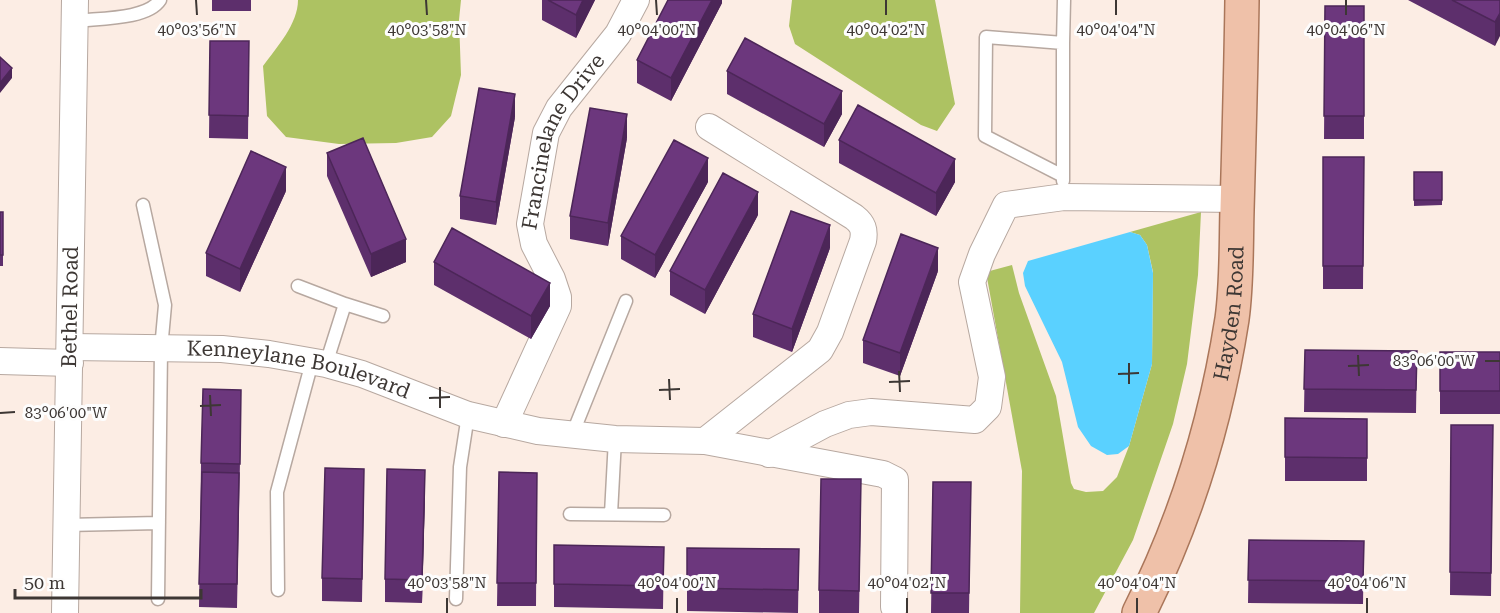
<svg xmlns="http://www.w3.org/2000/svg" width="1500" height="613" font-family="'Roboto Serif',serif">
  <rect width="100%" height="100%" fill="#fcede4"/>
  <path fill="#adc262" d="M298,0H461L459,20L461,75L451,116L432,137L396,143L339,144L286,137L267,116L263,66C277,47 298,24 298,0Z
    M792,0H935L955,104L937,131L921,125L795,44L789,26Z
    M1201,212L1198,275L1187,364L1173,424L1133,540L1094,613H1020L1022,471L986,272L1012,265L1019,293L1056,396L1071,483L1074,489L1086,492L1103,491L1117,477L1129,446L1152,364L1153,272L1147,245L1140,235L1130,232Z"/>
  <path fill="#5ad1ff" d="M1130,232L1140,235L1147,245L1153,273L1152,364L1129,446L1118,454L1107,455L1091,446L1078,427L1062,362L1025,286L1023,273L1028,261Z"/>
  <g fill="none" stroke-linecap="round" stroke-linejoin="round">
    <g stroke="#b7a8a0" stroke-width="15">
      <path id="lane" d="M75,21C98,18 147,20 160,0
        M1063,176L985,136L986,37L1063,43L1064,0
        M1063,181V43
        M143,205L165,305L161,349L158,599
        M298,286L345,304
        M326,364L345,304L383,316
        M572,435L626,301
        M570,514L664,515
        M611,514L615,439
        M66,525L159,523
        M278,590L277,492L312,362
        M456,599L460,467L468,415"/>
    </g>
    <g stroke="#b7a8a0" stroke-width="28">
      <g id="street">
        <path id="s1" d="M70,347L222,349L269,354L326,364L362,374L468,415L538,431L615,439L705,441L883,474L895,480L894,607"/>
        <path d="M0,361L70,363"/>
        <path id="s2" d="M504,424L558,306V297L552,279L534,244L530,224L546,133L559,108L618,34L636,0"/>
        <path d="M705,441L820,350L830,332L863,241C865,230 863,224 854,217L709,127"/>
        <path d="M769,454L825,424L849,415L871,412L975,420L988,407L992,377L972,282L982,254L1006,205L1064,197L1238,199"/>
        <path id="s3" d="M65,613L75,0"/>
      </g>
    </g>
    <g stroke="#aa765a" stroke-width="36">
      <g id="primary">
        <path id="s4" d="M1139,613C1186,520 1216,422 1232,319C1237,283 1236,246 1237,210C1239,140 1241,70 1242,0"/>
      </g>
    </g>
    <use href="#lane" stroke="#fff" stroke-width="12"/>
    <use href="#street" stroke="#fff" stroke-width="26"/>
    <use href="#primary" stroke="#efc1a9" stroke-width="33"/>
  </g>
  <path fill="#5d2f6c" d="M212,0H251V11H212Z
    M542,0H595L576,38L542,20Z
    M722,0V3L671,101L637,83V60Z
    M1408,0H1500L1495,46Z
    M1325,6H1364V139H1324Z
    M210,41H249L248,139L209,138Z
    M727,71L842,114L824,147L727,94Z
    M515,117L496,225L460,219V196Z
    M627,138L608,246L570,239V216Z
    M839,140L955,182L936,216L839,163Z
    M327,153L406,262L371,277L327,176Z
    M1323,157H1364L1363,289H1323Z
    M1414,172H1442V205L1414,206Z
    M708,182L655,278L621,259V236Z
    M286,191L240,292L206,276V253Z
    M0,212H3V266H0Z
    M758,215L705,314L670,295V271Z
    M830,248L792,352L753,337V314Z
    M434,262L550,306L531,339L434,285Z
    M938,271L900,376L863,363V340Z
    M1305,350L1417,351L1416,413L1304,412Z
    M1440,352H1500V414H1440Z
    M241,413L237,608L199,607L201,463Z
    M1285,418L1367,419V481H1285Z
    M1451,425H1493L1491,596L1450,595Z
    M499,472L537,473L536,606H497Z
    M933,482H971L969,613H931Z
    M364,492L362,602L322,601V578Z
    M425,493L422,603L385,602V579Z
    M861,502L859,613H819V590Z
    M1249,540L1364,541L1363,604L1248,603Z
    M554,545L664,547L663,609L554,607Z
    M687,548L799,549L798,613L687,611Z"/>
  <path fill="#4c2658" d="M583,0H595L576,38V15Z
    M712,0H722V3L671,101V78Z
    M1500,13V36L1495,46V22Z
    M12,68V78L0,93V83Z
    M842,91V114L824,147V124Z
    M515,94V117L496,225V202Z
    M627,114V138L608,246V223Z
    M708,158V182L655,278V255Z
    M955,159V182L936,216V193Z
    M286,167V191L240,292V269Z
    M758,192V215L705,314V290Z
    M830,225V248L792,352V329Z
    M406,239V262L371,277V254Z
    M938,248V271L900,376V353Z
    M550,283V306L531,339V316Z
    M425,470V493L422,603V580Z"/>
  <path fill="#6c377d" stroke="#4c2658" stroke-width="1.5" d="M548,0H583L576,15Z
    M668,0H712L671,78L637,60Z
    M1452,0H1500V13L1495,22Z
    M1325,6H1364V116H1324Z
    M745,38L842,91L824,124L727,71Z
    M210,41H249L248,116L209,115Z
    M0,57L12,68L0,83Z
    M479,88L515,94L496,202L460,196Z
    M858,105L955,159L936,193L839,140Z
    M590,108L627,114L608,223L570,216Z
    M363,138L406,239L371,254L327,153Z
    M674,140L708,158L655,255L621,236Z
    M251,151L286,167L240,269L206,253Z
    M1323,157H1364L1363,266H1323Z
    M1414,172H1442V200H1414Z
    M723,173L758,192L705,290L670,271Z
    M791,211L830,225L792,329L753,314Z
    M0,212H3V255H0Z
    M452,228L550,283L531,316L434,262Z
    M901,234L938,248L900,353L863,340Z
    M1305,350L1417,351L1416,390L1304,389Z
    M1440,352H1500V391H1440Z
    M203,389L241,390L240,464L201,463Z
    M1285,418L1367,419V458L1285,457Z
    M1451,425H1493L1491,573L1450,572Z
    M325,468L364,469L362,579L322,578Z
    M387,469L425,470L422,580L385,579Z
    M202,472L239,473L237,584H199Z
    M499,472L537,473L536,583H497Z
    M821,479H861L859,591L819,590Z
    M933,482H971L969,593H931Z
    M1249,540L1364,541L1363,581L1248,580Z
    M554,545L664,547L663,586L554,584Z
    M687,548L799,549L798,590L687,588Z"/>
  <path fill="none" stroke="#3d3734" stroke-width="2" d="M196,0L197,15M426,0L427,15M656,0L657,15M886,0V15M1116,0V15M1346,0V15M1358,355L1359,376M1485,361H1500M1129,363V384M1348,366L1369,365M899,371L900,392M1118,374L1139,373M669,379L670,400M889,382L910,381M440,387V408M659,390L680,389M210,395L211,416M429,398L450,397M200,406L221,405M0,413L15,412M447,598V613M677,598V613M907,598V613M1137,598V613M1367,598V613"/>
  <g text-anchor="middle" stroke-width="6" stroke-linejoin="round" paint-order="stroke">
    <g font-size="21" fill="#3d3734" stroke="#fdfdfd">
      <text dy="7" stroke="none"><textPath href="#s2" startOffset="308">Francinelane Drive</textPath></text>
      <text dy="7" stroke="none"><textPath href="#s3" startOffset="306">Bethel Road</textPath></text>
      <text dy="7" stroke="none"><textPath href="#s4" startOffset="315">Hayden Road</textPath></text>
      <text dy="7" stroke="none"><textPath href="#s1" startOffset="231">Kenneylane Boulevard</textPath></text>
    </g>
  </g>
  <g font-size="15" text-anchor="middle" fill="#3d3734" stroke="#fdfdfd" stroke-width="6" stroke-linejoin="round" paint-order="stroke">
    <text x="197" y="35">40°03'56"N</text>
    <text x="427" y="35">40°03'58"N</text>
    <text x="657" y="35">40°04'00"N</text>
    <text x="886" y="35">40°04'02"N</text>
    <text x="1116" y="35">40°04'04"N</text>
    <text x="1346" y="35">40°04'06"N</text>
    <text x="1434" y="366">83°06'00"W</text>
    <text x="66" y="418">83°06'00"W</text>
    <text x="447" y="588">40°03'58"N</text>
    <text x="677" y="588">40°04'00"N</text>
    <text x="907" y="588">40°04'02"N</text>
    <text x="1137" y="588">40°04'04"N</text>
    <text x="1367" y="588">40°04'06"N</text>
  </g>
  <path d="M15 589v9h186v-9" fill="none" stroke="#3d3734" stroke-width="3"/>
  <text x="24" y="589" font-size="18" fill="#3d3734" stroke="#fdfdfd" stroke-width="4.5" paint-order="stroke">50 m</text>
</svg>
